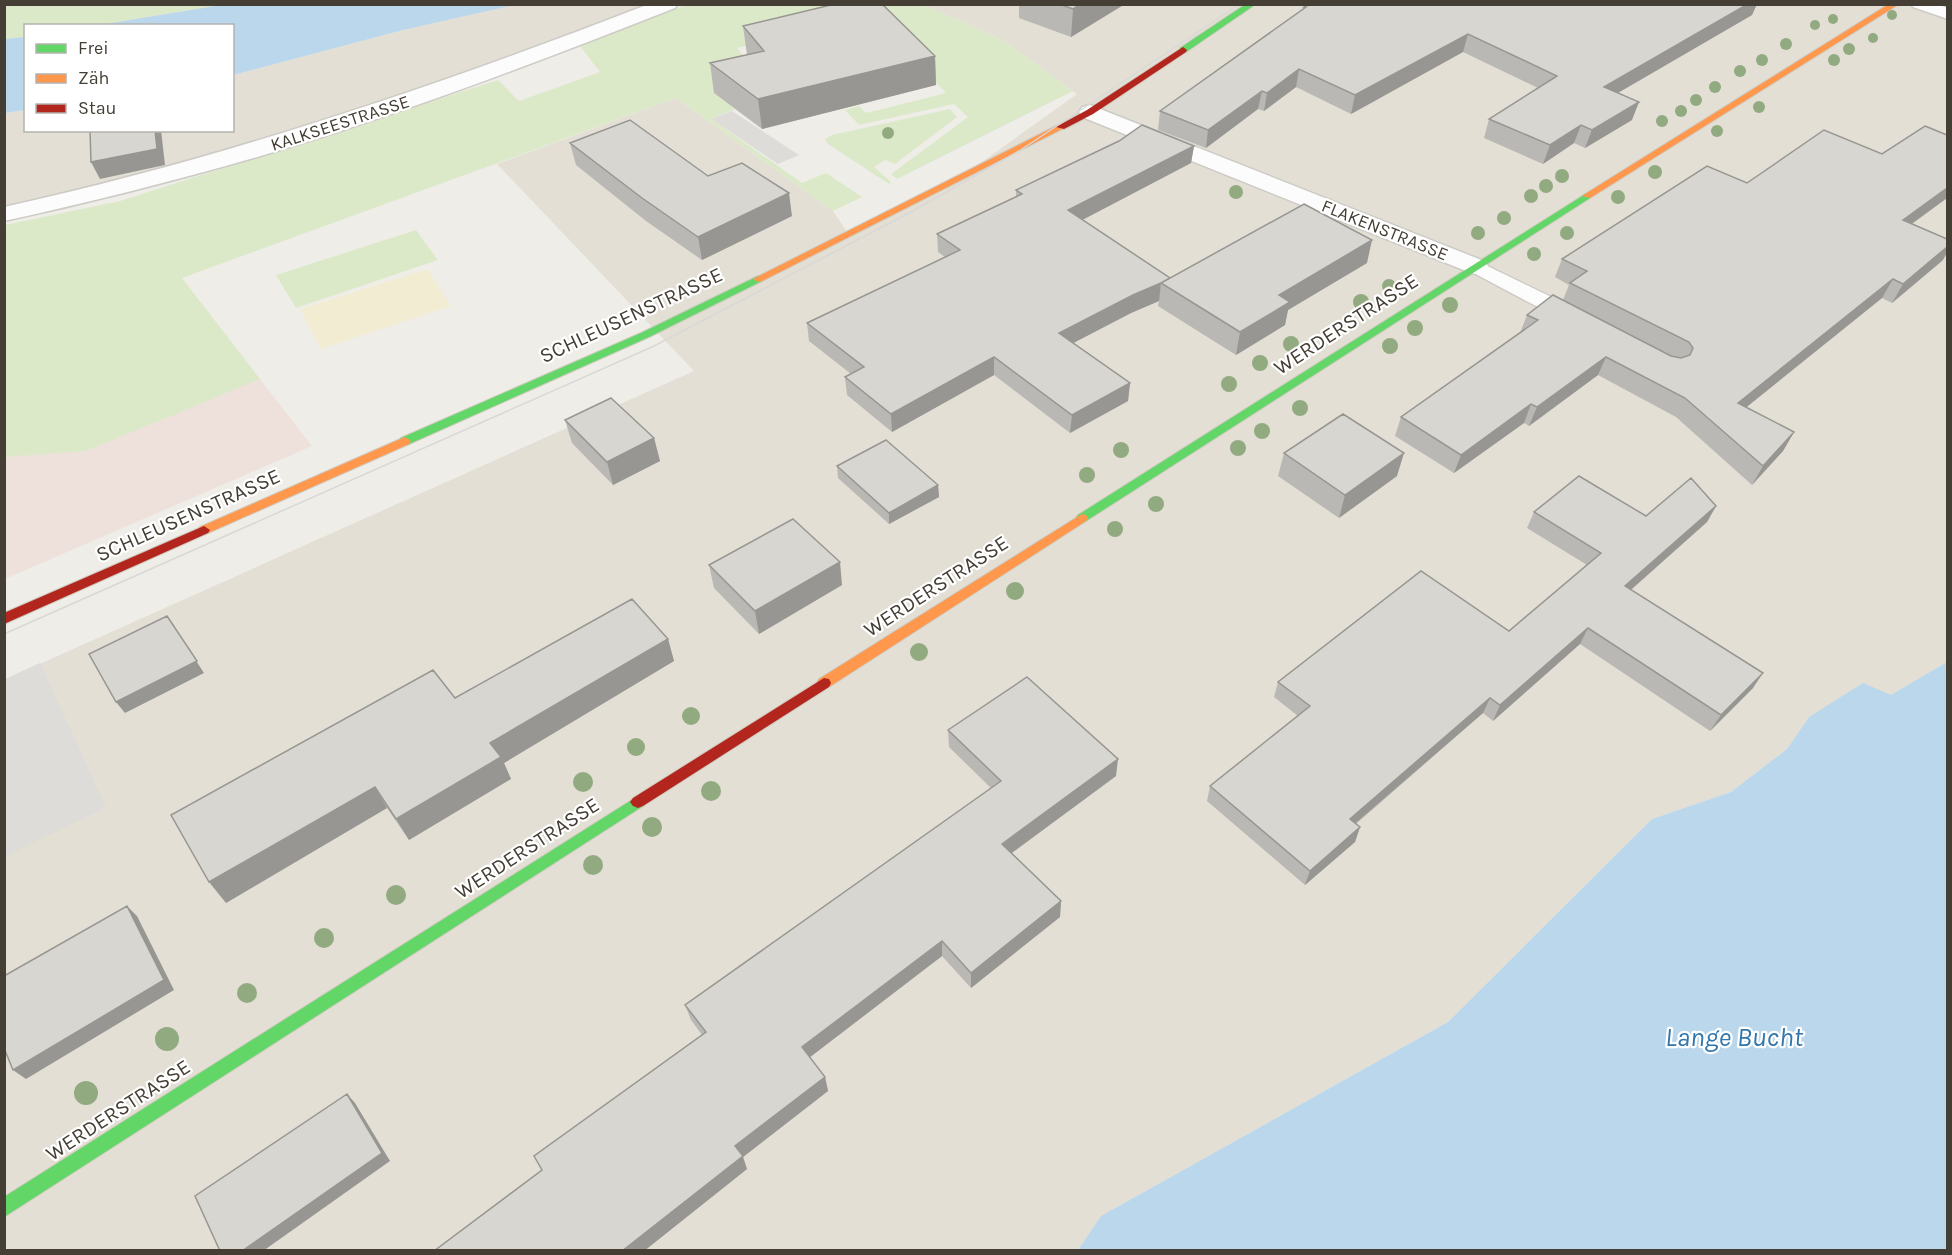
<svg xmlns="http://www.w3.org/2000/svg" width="1952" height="1255" font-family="Karla,sans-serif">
  <rect width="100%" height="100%" fill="#efede8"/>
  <path fill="#e3dfd5" d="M514,5H657L500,64L255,143L5,210L4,113L25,110L26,130H232L233,75L403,30Z
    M924,5H1947V662L1891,696L1809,717L1787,749L1731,792L1652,819L1448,1022L1101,1216L1078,1250H8L4,1243V680L694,371L497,164L676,98L833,211L847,232L972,169L1077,94L1001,39Z"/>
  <path fill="#eee1dc" d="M5,225L182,279L312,446L5,579Z"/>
  <path fill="#dce9c9" d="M4,5H221L99,25L26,26L25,37L5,39Z
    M686,5H924L1001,39L1073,91L897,179L891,174L968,117L954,104L859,125L845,110L859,106L866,113L946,93L924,70L936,67L890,20L838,24L737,48L754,69L715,93L735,109L711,119L802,183L826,173L862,197L833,211L676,98L182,278L260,379L86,451L5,457V225L120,201L498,80L519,101L600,72L580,46Z
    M950,109L957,117L895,164L885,160L874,167L891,182L889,184L828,144L825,139L832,135Z
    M416,230L438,260L296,308L276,275Z"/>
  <path fill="#f2ecd3" d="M427,269L451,306L321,349L300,309Z"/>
  <path fill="#dedcd8" d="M732,111L799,155L778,164L711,119Z
    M40,663L106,807L5,857V679Z"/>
  <path fill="#bad7ec" d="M221,5V4L514,5L403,30L233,75L232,26L99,25Z
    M25,37V110L5,113V39Z
    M1947,662V1250H1078L1101,1216L1448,1022L1652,819L1731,792L1787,749L1809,717L1863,683L1891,695Z"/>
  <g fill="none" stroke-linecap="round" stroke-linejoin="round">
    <g stroke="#cdcbc6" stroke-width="3">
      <path id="lane" d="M1911,4H1936L1948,8V19L1913,7Z
        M1475,260L1586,314L1589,319L1586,324L1578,326L1570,324L1468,270L1465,266L1468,262Z"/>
    </g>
    <g stroke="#cdcbc6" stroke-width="3">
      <path id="street" d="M649,4H678L675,8C540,61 404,113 264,155C178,180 92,202 4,221V207C225,158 438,86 649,4Z
        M1090,105L1484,261L1488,266L1484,271L1475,274L1466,271L1082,117L1079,112L1082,107Z"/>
    </g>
    <g stroke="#cecabf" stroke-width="2">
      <path id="fast" d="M1246,4H1256L1186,52H1180V48Z
        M1587,193L1590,194V198L1086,521H1078L1076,518L1078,515Z
        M758,276L763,279L762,281L649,337L409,444L405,445L399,441L401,438L641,333Z
        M638,796L643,798L646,802L643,806L4,1217V1197Z"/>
    </g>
    <g stroke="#cecabf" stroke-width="2">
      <path id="slow" d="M1889,4H1899L1590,198L1582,196Z
        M1058,125L1066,127L762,281L758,282L753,279Z
        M405,437L411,441L409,444L208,533H200L198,530L200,527Z
        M1082,514L1086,515L1088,518L1086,521L829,687H819L817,683L819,679Z"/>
    </g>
    <g stroke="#cecabf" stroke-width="2">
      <path id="jam" d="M1183,47L1187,50L1186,52L1093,114L1064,129L1056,127L1087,110Z
        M204,526L210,530L208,533L4,624V613Z
        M824,678L829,679L831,683L829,687L643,806L638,808L633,806L630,802L633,798Z"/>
    </g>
    <use href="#lane" fill="#fdfcfc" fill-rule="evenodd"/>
    <use href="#street" fill="#fdfcfc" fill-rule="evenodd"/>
    <use href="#fast" fill="#63d668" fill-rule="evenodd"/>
    <use href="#slow" fill="#ff974d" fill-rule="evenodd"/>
    <use href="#jam" fill="#b3261e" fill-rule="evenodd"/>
    <path stroke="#d8d8d7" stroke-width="1.5" d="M4,634L652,347L909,213L1019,151L1240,4"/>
  </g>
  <g fill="#92aa80">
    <circle cx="1892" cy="15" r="5"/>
    <circle cx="1833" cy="19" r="5"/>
    <circle cx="1815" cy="25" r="5"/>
    <circle cx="1873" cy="38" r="5"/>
    <circle cx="1786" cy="44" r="6"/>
    <circle cx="1849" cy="49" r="6"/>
    <circle cx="1762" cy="60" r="6"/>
    <circle cx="1834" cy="60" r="6"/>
    <circle cx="1740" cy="71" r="6"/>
    <circle cx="1715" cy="87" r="6"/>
    <circle cx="1696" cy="100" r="6"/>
    <circle cx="1759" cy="107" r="6"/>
    <circle cx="1681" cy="111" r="6"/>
    <circle cx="1662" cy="121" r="6"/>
    <circle cx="1717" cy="131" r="6"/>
    <circle cx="888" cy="133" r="6"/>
    <circle cx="1655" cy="172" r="7"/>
    <circle cx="1562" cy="176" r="7"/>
    <circle cx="1546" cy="186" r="7"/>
    <circle cx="1236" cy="192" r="7"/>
    <circle cx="1531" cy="196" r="7"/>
    <circle cx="1618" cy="197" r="7"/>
    <circle cx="1504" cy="218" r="7"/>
    <circle cx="1478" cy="233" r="7"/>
    <circle cx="1567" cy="233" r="7"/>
    <circle cx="1534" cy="254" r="7"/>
    <circle cx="1389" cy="286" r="7"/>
    <circle cx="1361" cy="302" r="8"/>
    <circle cx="1450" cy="305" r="8"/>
    <circle cx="1415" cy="328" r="8"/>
    <circle cx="1291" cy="344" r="8"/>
    <circle cx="1390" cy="346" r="8"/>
    <circle cx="1260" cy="363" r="8"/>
    <circle cx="1229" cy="384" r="8"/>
    <circle cx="1300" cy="408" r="8"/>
    <circle cx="1262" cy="431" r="8"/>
    <circle cx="1238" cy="448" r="8"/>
    <circle cx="1121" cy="450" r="8"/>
    <circle cx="1087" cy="475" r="8"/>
    <circle cx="1156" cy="504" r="8"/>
    <circle cx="1115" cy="529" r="8"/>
    <circle cx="1015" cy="591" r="9"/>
    <circle cx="919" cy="652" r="9"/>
    <circle cx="691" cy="716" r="9"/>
    <circle cx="636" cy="747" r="9"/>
    <circle cx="583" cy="782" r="10"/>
    <circle cx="711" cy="791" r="10"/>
    <circle cx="652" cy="827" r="10"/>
    <circle cx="593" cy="865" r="10"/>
    <circle cx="396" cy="895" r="10"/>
    <circle cx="324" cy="938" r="10"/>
    <circle cx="247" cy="993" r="10"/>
    <circle cx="167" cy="1039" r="12"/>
    <circle cx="86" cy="1093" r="12"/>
  </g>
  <path fill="#bab8b4" d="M1019,4H1125L1071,37L1019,18Z
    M1307,4H1757L1752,15L1618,93L1632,120L1585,148L1574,143L1543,164L1484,138L1489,119L1538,88L1463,52L1351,114L1296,87L1264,111L1258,109L1206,148L1158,130L1160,111L1304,9V7Z
    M743,26L935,56L936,85L762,129L714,93L710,63L747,55Z
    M570,143L708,176L792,216L702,260L646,221L576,165Z
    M1194,146L1191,163L1082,220L1170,278L1367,263L1288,310L1285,325L1236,355L1158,306L1159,301L1131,313L1073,343L1130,383L1128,401L1070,433L994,375L892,432L847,395L845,377L851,374L809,341L807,323L945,257L938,252L937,234L1016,197V190Z
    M1747,183L1947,198L1912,224L1943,260L1892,303L1882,298L1746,407L1794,432L1783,451L1752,485L1676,417L1598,375L1529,426L1524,423L1454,473L1395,436L1401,417L1520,333L1527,315L1563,300L1569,285L1555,277L1562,259Z
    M565,420L654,438L660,461L613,485L572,443Z
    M1284,453L1397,476L1339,518L1278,476Z
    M837,466L938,485L939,497L889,524L838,478Z
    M1716,506L1707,522L1631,590L1753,688L1710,731L1580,644L1493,721L1483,713L1356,824L1360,827L1355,842L1305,885L1207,801L1210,786L1298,716L1274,697L1278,682L1509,631L1587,565L1527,528L1534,512L1646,516Z
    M709,565L842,585L759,634L714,588Z
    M668,639L674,661L504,763L511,779L409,840L387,808L226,903L455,698Z
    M948,730L1116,776L1012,853L1061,901L1060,917L971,988L942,956L810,1057L825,1077L828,1091L743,1157L747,1169L644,1251H434L542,1170L702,1035L691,1020L685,1005L991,788L949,747Z"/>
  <path fill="#979692" d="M1081,4H1125L1071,37L1073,9Z
    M1748,4H1757L1752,15L1597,105L1604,87Z
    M1468,34L1463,52L1351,114L1355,95Z
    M935,56L936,85L762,129L758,99Z
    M1299,69L1296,87L1264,111L1267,93Z
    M1262,91L1258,109L1206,148L1208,130Z
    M1639,102L1632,120L1585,148L1592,130Z
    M1581,125L1574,143L1543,164L1550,145Z
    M155,130H161L165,165L100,179L91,162Z
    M1194,146L1191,163L1067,228L1068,210Z
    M1947,188V198L1892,238L1903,220Z
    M789,193L792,216L702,260L698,237Z
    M1372,240L1367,263L1288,310L1285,325L1236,355L1240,332L1279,295Z
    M1947,247V253L1943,260L1892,303L1903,284Z
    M1893,279L1882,298L1728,422L1738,403Z
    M1161,283L1159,301L1131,313L1058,351L1059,333L1133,295Z
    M994,357V375L892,432L891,414Z
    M1606,357L1598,375L1529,426L1537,407Z
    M1130,383L1128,401L1070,433L1072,415Z
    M1531,404L1524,423L1454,473L1461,455Z
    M1794,432L1783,451L1752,485L1763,466Z
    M654,438L660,461L613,485L607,462Z
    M1404,453L1397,476L1339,518L1345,495Z
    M938,485L939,497L889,524V513Z
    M1716,506L1707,522L1617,602L1625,586Z
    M840,562L842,585L759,634L755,611Z
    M167,616L204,673L125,713L116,702Z
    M1588,628L1580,644L1493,721L1500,705Z
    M668,639L674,661L504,763L511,779L409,840L396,819L490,743Z
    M1763,673L1753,688L1710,731L1721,715Z
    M1490,698L1483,713L1344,833L1350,819Z
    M1118,759L1116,776L1002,860V844Z
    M375,787L387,808L226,903L209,882Z
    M1360,827L1355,842L1305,885L1310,871Z
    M1061,901L1060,917L971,988V973Z
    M127,906L137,916L174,990L26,1079L13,1070Z
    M942,941V956L805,1061L802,1047Z
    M825,1077L828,1091L743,1157L747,1169L644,1251H622L735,1146Z
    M347,1094L355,1103L390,1161L263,1251H242Z"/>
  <path fill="#d8d6d1" stroke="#979692" stroke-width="1.5" d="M835,4H882L935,56L758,99L710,63L764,51L743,26Z
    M1059,4H1081L1073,9Z
    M1307,4H1748L1604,87L1639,102L1592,130L1581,125L1550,145L1489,119L1557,76L1468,34L1355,95L1299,69L1267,93L1262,91L1208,130L1160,111L1306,7H1304Z
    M630,120L708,176L742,163L789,193L698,237L642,198L570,143Z
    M1142,125L1194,146L1068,210L1170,278L1161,283L1133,295L1059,333L1130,383L1072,415L994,357L891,414L845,377L864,367L807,323L960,250L937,234L1022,194L1016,190L1119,141Z
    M1925,126L1947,135V188L1903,220L1947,239V247L1903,284L1893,279L1738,403L1794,432L1763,466L1685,398L1606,357L1537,407L1531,404L1461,455L1401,417L1538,320L1527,315L1553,295L1671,356L1681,358L1690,355L1693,348L1689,342L1570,283L1587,271L1562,259L1707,166L1747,183L1824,130L1882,154Z
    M90,130H155L157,149L91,162Z
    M1304,204L1372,240L1279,295L1290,302L1240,332L1161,283Z
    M611,398L654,438L607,462L565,420Z
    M1343,414L1404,453L1345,495L1284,453Z
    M886,440L938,485L889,513L837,466Z
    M1579,476L1646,516L1691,478L1716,506L1625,586L1763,673L1721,715L1588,628L1500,705L1490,698L1350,819L1360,827L1310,871L1210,786L1310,706L1278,682L1421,571L1509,631L1601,553L1534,512Z
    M793,519L840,562L755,611L709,565Z
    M632,599L668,639L490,743L501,757L396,819L375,787L209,882L171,815L433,670L455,698Z
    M167,616L197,661L116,702L89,654Z
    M1027,677L1118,759L1002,844L1061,901L971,973L942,941L802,1047L825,1077L735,1146L743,1156L622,1251H434L542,1170L534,1156L706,1032L685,1005L1001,781L948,730Z
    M127,906L164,980L13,1070L4,1048V976Z
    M347,1094L382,1153L242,1251H220L195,1196Z"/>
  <g text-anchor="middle" stroke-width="4.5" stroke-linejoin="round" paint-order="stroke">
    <g font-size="18" fill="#443e35" stroke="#fff">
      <text transform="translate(340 123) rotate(-18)" y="6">KALKSEESTRASSE</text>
      <text transform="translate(1385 230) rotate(22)" y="6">FLAKENSTRASSE</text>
    </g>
    <g font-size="21" fill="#443e35" stroke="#fff">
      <text transform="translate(631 315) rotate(-25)" y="7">SCHLEUSENSTRASSE</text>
      <text transform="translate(1346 324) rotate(-33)" y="7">WERDERSTRASSE</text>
      <text transform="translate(188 515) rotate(-24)" y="7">SCHLEUSENSTRASSE</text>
      <text transform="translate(936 586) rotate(-33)" y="7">WERDERSTRASSE</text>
      <text transform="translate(527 848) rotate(-33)" y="7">WERDERSTRASSE</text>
      <text transform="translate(118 1110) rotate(-33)" y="7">WERDERSTRASSE</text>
    </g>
    <g font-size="27" font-style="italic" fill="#3276ab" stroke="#fff">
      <text x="1734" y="1046">Lange Bucht</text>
    </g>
  </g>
  <rect width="1952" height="1255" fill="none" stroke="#443e35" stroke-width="12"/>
  <rect x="24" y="24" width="210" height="108" fill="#ffffff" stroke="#b4b2ae" stroke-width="1.5"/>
  <rect x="36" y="44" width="30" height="9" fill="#63d668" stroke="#b4b2ae" stroke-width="1.5"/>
  <text x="78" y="54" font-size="18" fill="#443e35">Frei</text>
  <rect x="36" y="74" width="30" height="9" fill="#ff974d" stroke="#b4b2ae" stroke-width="1.5"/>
  <text x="78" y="84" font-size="18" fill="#443e35">Zäh</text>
  <rect x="36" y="104" width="30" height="9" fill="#b3261e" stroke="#b4b2ae" stroke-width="1.5"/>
  <text x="78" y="114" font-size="18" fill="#443e35">Stau</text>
</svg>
